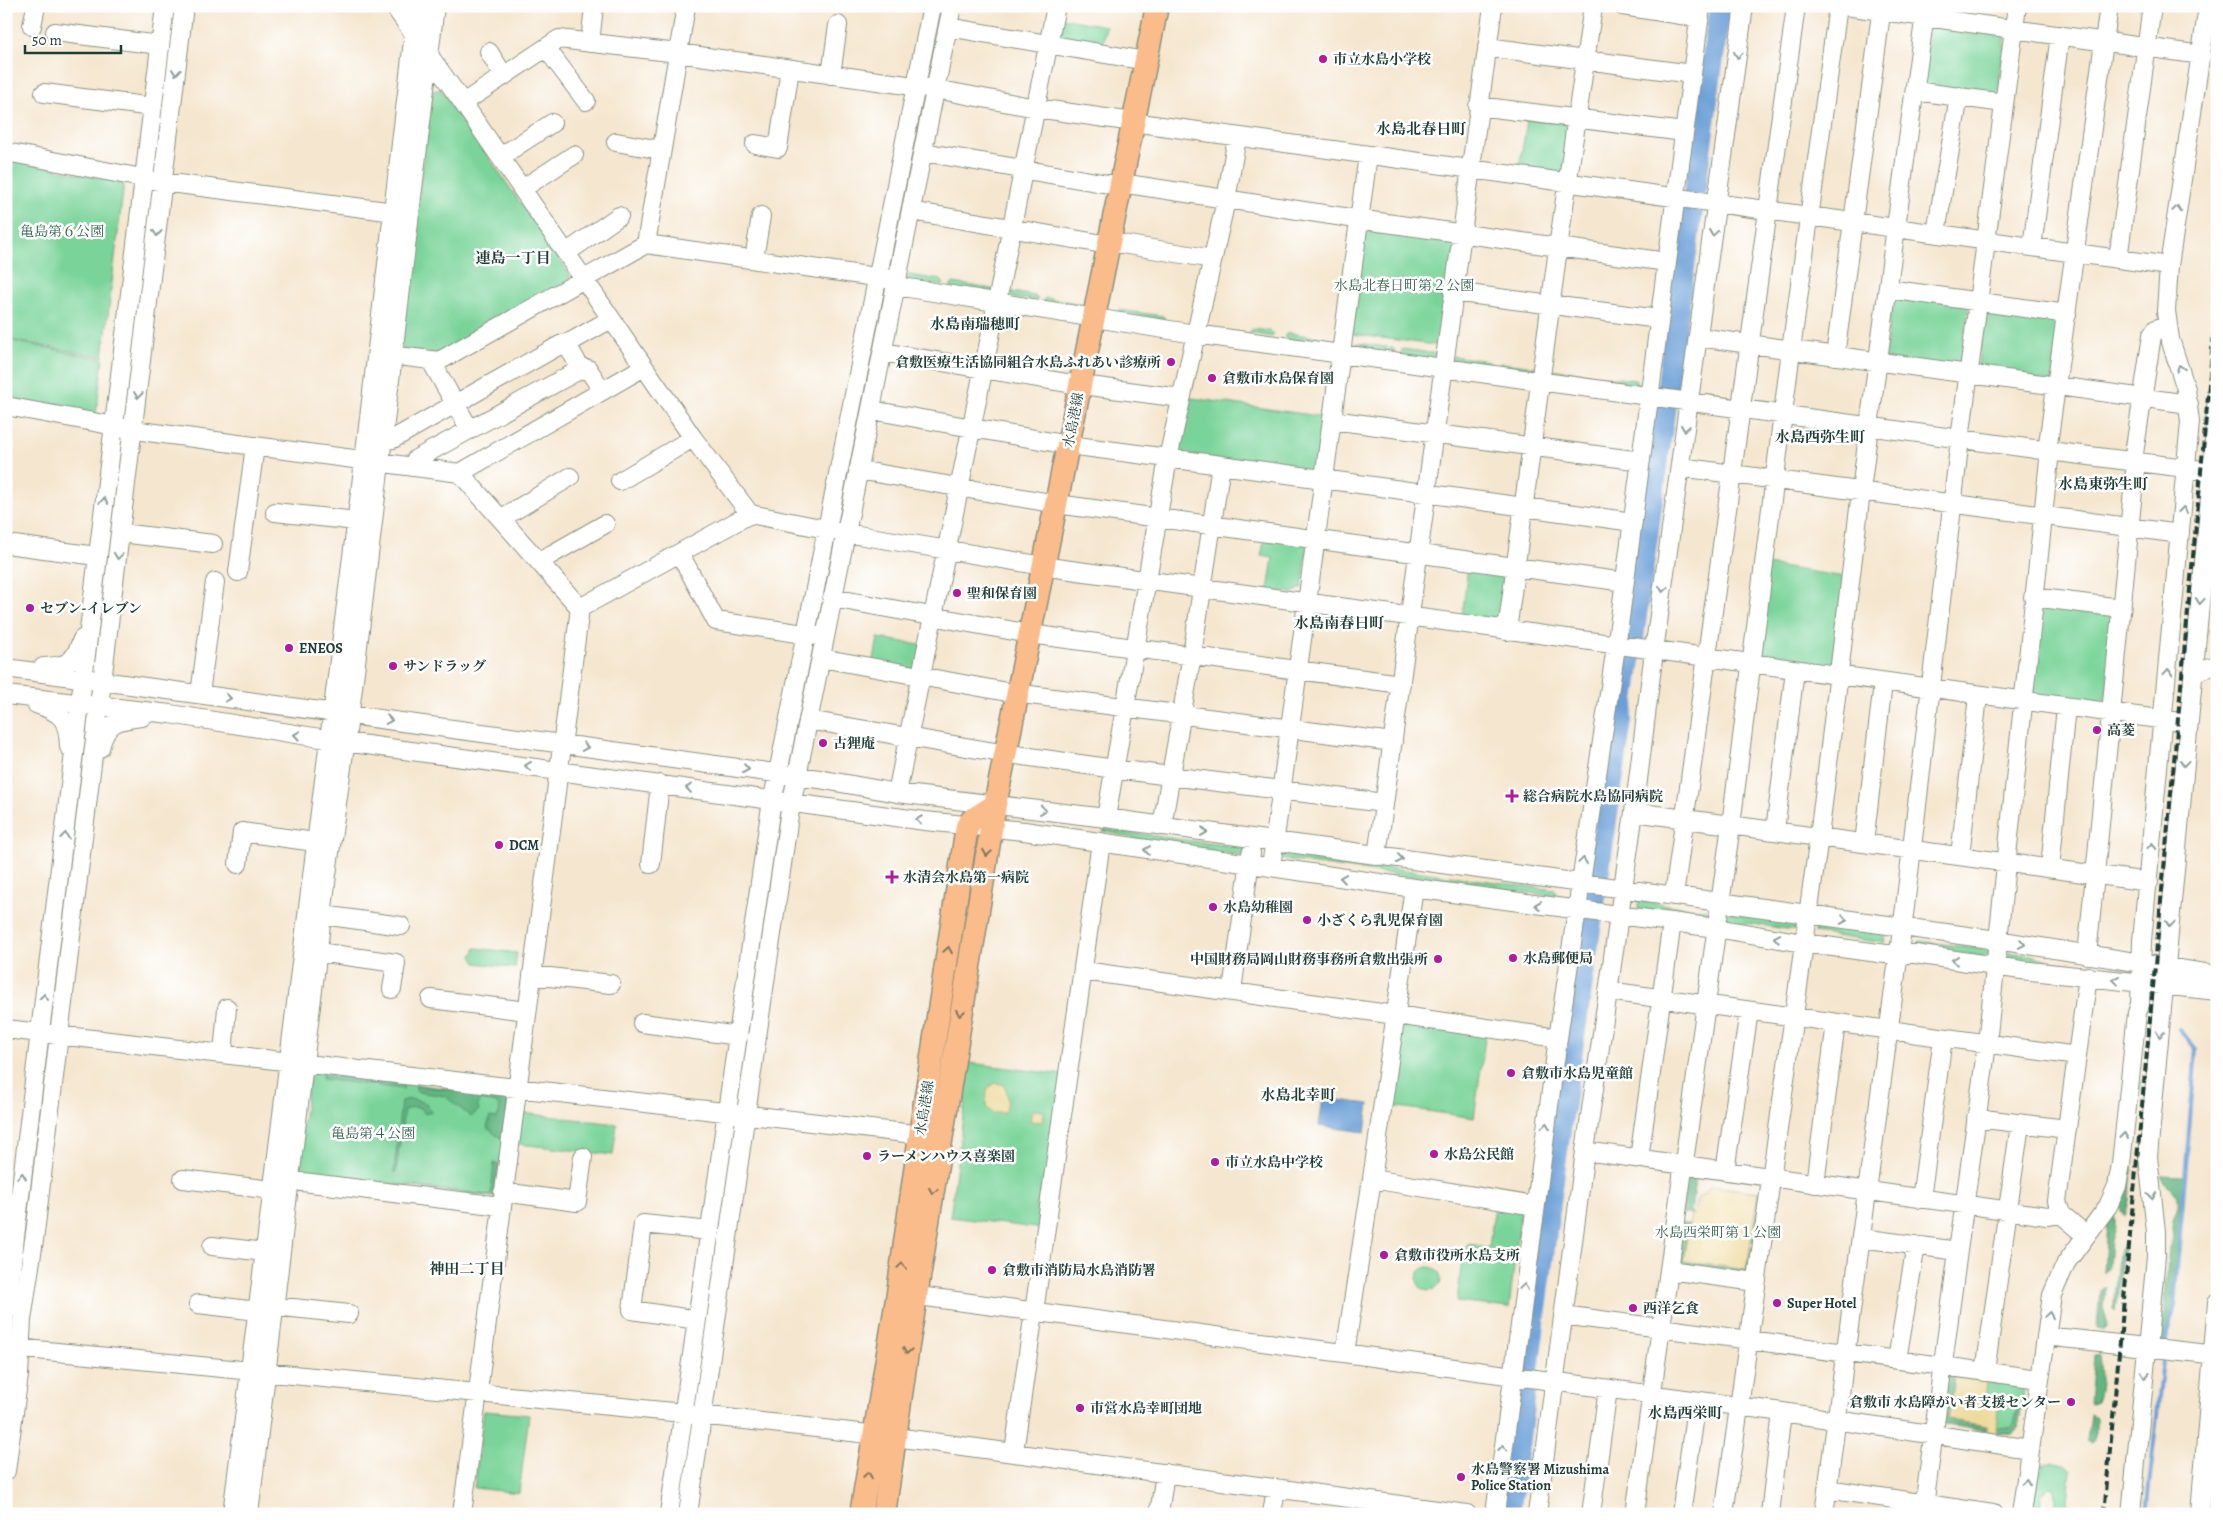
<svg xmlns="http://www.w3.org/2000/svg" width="2223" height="1520" font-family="Alegreya,'Noto Serif JP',serif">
  <rect width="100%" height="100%" fill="#fff"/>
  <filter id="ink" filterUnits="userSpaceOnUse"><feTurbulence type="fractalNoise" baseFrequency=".02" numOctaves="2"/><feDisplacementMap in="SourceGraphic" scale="10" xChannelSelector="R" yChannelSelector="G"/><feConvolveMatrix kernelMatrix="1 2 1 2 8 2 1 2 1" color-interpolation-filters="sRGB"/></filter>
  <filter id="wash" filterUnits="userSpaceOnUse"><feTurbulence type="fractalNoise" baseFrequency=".0096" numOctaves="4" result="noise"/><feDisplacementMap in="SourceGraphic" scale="20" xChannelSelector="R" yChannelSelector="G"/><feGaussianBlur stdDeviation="1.12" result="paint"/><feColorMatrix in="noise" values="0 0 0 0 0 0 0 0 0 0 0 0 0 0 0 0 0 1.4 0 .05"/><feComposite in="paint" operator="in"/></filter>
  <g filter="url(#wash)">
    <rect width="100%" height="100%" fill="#f5e6cf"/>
    <path fill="#7ad49a" stroke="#4c8867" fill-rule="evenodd" d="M1056,17L1106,26L1102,49L1052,40Z
      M1930,21L2006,35L1997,97L1920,87Z
      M441,89L570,274L568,282L441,354L403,349L400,344L432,91Z
      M1528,115L1572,121L1564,174L1519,168Z
      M6,159L124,183L103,357L6,339Z
      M1366,223L1457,235L1442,346L1351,334Z
      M909,275L941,280L944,284L943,286L908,282L906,278Z
      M954,283L992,289L994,294L951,288V285Z
      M1007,291L1035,296L1038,300L1006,298Z
      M1892,293L1969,305L1960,369L1885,359Z
      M1047,298L1076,303L1078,307L1044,303V299Z
      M1985,307L2060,316L2052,382L1977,371Z
      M1119,310L1163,316L1165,320L1115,314Z
      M1252,329L1270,331L1273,334L1272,337L1249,333Z
      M1289,333L1330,339L1333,343L1324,346L1285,339V335Z
      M6,340L103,359L96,415L6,398Z
      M1358,343L1393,348L1396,351L1395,353L1354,349V344Z
      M1402,349L1438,354L1440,360L1401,356Z
      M1453,356L1489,361L1492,365L1490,367L1452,362Z
      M1500,363L1536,367L1538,373L1499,368Z
      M1550,369L1589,374L1591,377L1590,380L1548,376Z
      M1602,376L1635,380L1637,384L1630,387L1599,381V377Z
      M1185,397L1325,417L1316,474L1173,453Z
      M1265,536L1308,543L1302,588L1292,593L1268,590L1273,558L1261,556Z
      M1468,565L1512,571L1505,623L1462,618Z
      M1768,565L1845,577L1833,667L1755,656Z
      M2037,601L2114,613L2105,705L2028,694Z
      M878,638L922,645L917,671L873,664Z
      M1104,829L1245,848L1244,856L1145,841L1103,831Z
      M1280,853L1555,890L1556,892L1554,896L1279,859Z
      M1639,901L1712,911L1711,919L1638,909Z
      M1726,912L1802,923L1800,931L1724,920Z
      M1815,925L1885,934L1884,943L1814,933Z
      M1919,941L1989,950L1988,957L1918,947Z
      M476,948L517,953L515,968L476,963L472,956Z
      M2003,952L2030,955L2074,967L2002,959Z
      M1398,1023L1486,1031L1474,1118L1386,1105Z
      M970,1063L1064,1075L1043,1229L950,1217Z
      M315,1072L503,1095L509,1102L495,1196L296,1174L309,1077Z
      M522,1113L617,1124L613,1155L519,1144Z
      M1495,1206L1521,1210L1509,1308L1457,1302L1462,1259H1466L1468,1244L1489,1247Z
      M1417 1279a12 12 0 1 1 24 0a12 12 0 1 1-24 0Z
      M1946,1371L2024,1382L2018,1429L2012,1434L1939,1424Z
      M484,1411L529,1415L519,1493L474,1488Z
      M2053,1462L2063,1464L2070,1470L2066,1514H2027L2033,1499L2041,1466ZM2050,1488L2054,1489C2058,1498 2057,1509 2047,1513C2041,1507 2041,1502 2042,1494Z"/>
    <path fill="#63b682" stroke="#417a5b" d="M322,1075L404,1084L403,1089L322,1079Z
      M2138,1081H2141L2129,1201L2125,1216L2118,1203Z
      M416,1086L503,1096L508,1102L502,1139L487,1128L490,1117L497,1118L500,1109L497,1103L480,1100L477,1105L479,1110L471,1117L445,1096L419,1092L416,1090Z
      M410,1099L426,1103L431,1112L425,1114L421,1108L413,1107L404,1110L396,1172H394L401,1101Z
      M494,1163L498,1164L494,1197L391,1184L488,1195L491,1192Z
      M2161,1175L2183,1176L2184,1179L2172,1304L2164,1345H2161L2169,1247C2176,1238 2170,1231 2173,1221C2175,1212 2181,1205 2177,1195C2172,1184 2165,1188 2161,1175Z
      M1687,1177L1695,1178L1691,1214H1681Z
      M1758,1192L1763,1193L1756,1242L1751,1241Z
      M2113,1214L2115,1218V1227L2111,1241L2109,1267L2104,1273L2107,1220L2109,1215Z
      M1680,1223L1689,1224L1683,1261L1747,1270L1750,1247L1755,1248L1750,1277L1673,1266Z
      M2123,1248L2116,1312L2114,1310C2114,1295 2115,1285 2117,1269C2118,1262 2117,1256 2119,1249Z
      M2103,1287H2105L2103,1307L2108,1326L2103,1330L2097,1329L2100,1289Z
      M2099,1355C2101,1371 2103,1387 2097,1402L2090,1403L2094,1356Z
      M1946,1371L1981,1380L1954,1377L1949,1410L1941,1408Z
      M2017,1407L2021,1408L2018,1429L2012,1434L1997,1432V1427L2010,1428L2014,1425Z
      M1940,1414L1949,1415L1948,1420L1987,1427V1431L1939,1424Z
      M2090,1414L2095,1417V1440L2092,1443L2087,1441Z"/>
    <path fill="#eeda9e" stroke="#868c69" d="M994,1083L1002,1084C1009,1090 1010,1105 1004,1113H993L986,1107L987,1090Z
      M1032,1110L1044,1111L1043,1122L1030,1121Z
      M1712,1186L1758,1192L1747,1270L1683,1261L1691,1214H1694L1697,1199Z
      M1954,1377L1987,1380L1985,1404L1999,1407L1997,1432L1987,1431V1426L1948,1420Z"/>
    <path fill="#6a9fd7" stroke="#446e86" d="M940,6H947L796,755L789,754Z
      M775,824H782L699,1402H691Z
      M1323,1098L1369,1104L1365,1132L1319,1126Z
      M688,1431H695L682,1514H675Z"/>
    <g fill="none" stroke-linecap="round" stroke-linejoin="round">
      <path stroke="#6a9fd7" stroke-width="4" d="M1700,197L1727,6
        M1674,395L1699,207
        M1639,643L1673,405
        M1603,880L1638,652
        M1599,907L1602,890
        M2165,1344L2174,1305L2196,1049L2179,1029
        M1535,1373L1598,917
        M1516,1514L1534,1382
        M2146,1514L2163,1361"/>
      <path stroke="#6a9fd7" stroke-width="22" d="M1509,1514L1555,1164L1630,660L1720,6"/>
    </g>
  </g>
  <g filter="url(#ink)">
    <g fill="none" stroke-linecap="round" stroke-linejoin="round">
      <g stroke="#8a9282" stroke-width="20">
        <path id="minor" d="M394,6L463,103L693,438L750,514
          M1623,6L1700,18
          M1845,6L2202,55
          M32,26L36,6
          M948,27L1146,61
          M55,32L160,45
          M590,43L594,6
          M1487,47L1692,74
          M546,48L586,101
          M489,52L504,76
          M831,75L838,25
          M1915,91L2004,103
          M44,93L153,107
          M463,103L559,39L678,53L935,89L1036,108L1147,124L2169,266
          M1478,106L1684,132
          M616,142L661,150
          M755,144L778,148L790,69
          M6,152L163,182L402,213
          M923,152L1108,184L1134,185L1350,218L1667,262
          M500,157L552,123
          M522,189L574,155
          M911,211L1097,243L1122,244L1213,259
          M1936,233L1959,96
          M646,244L686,6
          M2032,247L2060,35
          M566,253L619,216
          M754,259L761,216
          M2118,259L2152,6
          M896,286L1195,334L2049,451L2210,471
          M1888,289L2067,314
          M1453,292L1659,319
          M1698,337L2189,404
          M566,343L581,369H588L596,381
          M883,352L1067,383L1181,398
          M382,354L439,361L646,244L889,279
          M1835,356L1882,6
          M431,361L470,430
          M6,406L148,432L460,473L644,367
          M871,410L1069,445L1221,465L1192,655L1162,826
          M1332,420L1641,461
          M383,441L393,439L560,345L572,341L611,319
          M1221,465L1633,522
          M412,467L416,459L581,369
          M1680,467L2180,534
          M858,470L1057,504L1625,582
          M460,473L580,608L462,1514
          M620,481L693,438
          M275,512L356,521
          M502,518L570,477
          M121,533L213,544
          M6,544L97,556
          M680,554L716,621L818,636
          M540,561L605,524
          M238,572L255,446
          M2033,597L2121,608
          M832,598L1030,634L1401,684
          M580,608L750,514L846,533L1056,568L2188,723
          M1507,631L1559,241L1593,6
          M821,658L1007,692L1393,742
          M43,667C68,666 74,663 82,639
          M6,668L819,779L897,793L1106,818L1997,940L2217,975
          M2193,672L2217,665
          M200,694L215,582
          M6,695L170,714L345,742L925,821L1024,831L1414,888L1716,928L1803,943L1886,954H1915L2021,970L2217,991
          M36,704C62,713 68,718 69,747
          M808,720L995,752L1115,769L1384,803
          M100,748C106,721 118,720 142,717
          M897,793C950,530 1005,269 1056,6
          M1634,812L2149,882
          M1106,818L1168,458L1226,200L1237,137
          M1775,831L1795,670
          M1864,843L1883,683
          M1377,856L1493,6
          M1960,856L1978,696
          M238,864L242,832L315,842
          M651,864L660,784
          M1271,867L1368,155
          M2050,868L2066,707
          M1674,896L1796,6
          M323,915L401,926
          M318,952L396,963L392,989
          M2087,955L2135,471L2134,454L2152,335L2156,329L2167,325
          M1084,971L1558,1038
          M532,975L611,984
          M1232,991L1251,853
          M1608,991L2077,1056
          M431,999L527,1011
          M642,1023L739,1036
          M6,1029L931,1136
          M223,1054L227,1008
          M1976,1118L2067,1129
          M1585,1151L2047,1216L2061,1214
          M1639,1159L1672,922
          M1725,1171L1749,1011
          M183,1179L272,1190
          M278,1179L501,1206
          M1372,1179L1535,1206
          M1815,1184L1836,1023
          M503,1192L577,1202L583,1157
          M1921,1199L1943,1038
          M2086,1235L2061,1214L2057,1201L2088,976
          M1861,1238L1958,1251
          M212,1246L265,1252
          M1669,1270L1756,1282
          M904,1294L1782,1412L2030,1449
          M198,1304L258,1311
          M274,1306L349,1314
          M6,1311L165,6
          M1563,1315L2040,1379
          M697,1320L632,1310L643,1224L710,1231
          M2046,1336L2217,1355
          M6,1347L683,1413L895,1437L1467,1514
          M1345,1353L1372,1179L1414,888
          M1897,1360L1916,1245
          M1985,1372L2020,1124
          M1014,1452L1101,842
          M6,1471L19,1375L22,1320L35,1233L184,6
          M1827,1489L1993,1514
          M232,1514L364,461L417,6
          M249,1514L328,867L352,696L435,6
          M669,1514L770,813L932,6
          M688,1514L789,816L952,6
          M1159,1514L1165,1473
          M1272,1514L1276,1488
          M1495,1514L1558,1038L1618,633L1701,6
          M1537,1514L1585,1151L1634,812L1654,651L1744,6
          M1591,1514L1608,1389
          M1635,1514L1731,825L1791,350L1838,6
          M1681,1514L1697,1401
          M1724,1514L1819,837L1869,426L1926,6
          M1770,1514L1782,1412
          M1824,1514L1905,907L1960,439L2017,6
          M1923,1514L1958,1251L1987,1044L2049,460L2048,444L2109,6
          M2021,1514L2052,1295L2066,1263L2108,1206L2117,1186L2121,1164L2137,1013L2140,1004L2142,941L2190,422L2186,389L2170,339L2166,311L2169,266L2208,6
          M2131,1514L2156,1256V1232L2148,1157L2211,487L2217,395
          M2200,1514L2217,1302"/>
      </g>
      <g stroke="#8a9282" stroke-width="25">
        <path id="major" d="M861,1514L898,1293L920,1135L967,826L973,819L995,805
          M884,1514L908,1346L995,805L1157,6"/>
      </g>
      <use href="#minor" stroke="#fff" stroke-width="18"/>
      <use href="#major" stroke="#fabc8b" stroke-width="22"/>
      <path stroke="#1f3d34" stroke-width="4" stroke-dasharray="8 4" stroke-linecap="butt" d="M2104,1514L2217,299"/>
    </g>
    <defs><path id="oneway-chevron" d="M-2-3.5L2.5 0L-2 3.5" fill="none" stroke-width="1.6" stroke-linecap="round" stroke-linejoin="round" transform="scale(1.25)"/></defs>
    <g stroke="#8f9e9a">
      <use href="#oneway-chevron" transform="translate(1738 55) rotate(98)"/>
      <use href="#oneway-chevron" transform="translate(176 72) rotate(97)"/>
      <use href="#oneway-chevron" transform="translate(2177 209) rotate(-82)"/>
      <use href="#oneway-chevron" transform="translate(157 233) rotate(97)"/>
      <use href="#oneway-chevron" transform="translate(1713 233) rotate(98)"/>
      <use href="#oneway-chevron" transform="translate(2180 368) rotate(-107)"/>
      <use href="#oneway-chevron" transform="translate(138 395) rotate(97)"/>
      <use href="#oneway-chevron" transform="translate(1685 428) rotate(98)"/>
      <use href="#oneway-chevron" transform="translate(104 501) rotate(-83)"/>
      <use href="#oneway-chevron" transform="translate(2183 510) rotate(-84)"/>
      <use href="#oneway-chevron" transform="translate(118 556) rotate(98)"/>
      <use href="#oneway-chevron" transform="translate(1663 589) rotate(98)"/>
      <use href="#oneway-chevron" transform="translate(2200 601) rotate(95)"/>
      <use href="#oneway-chevron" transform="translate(2168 672) rotate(-85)"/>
      <use href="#oneway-chevron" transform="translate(228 698) rotate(8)"/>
      <use href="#oneway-chevron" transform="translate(389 720) rotate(8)"/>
      <use href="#oneway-chevron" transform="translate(297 735) rotate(-171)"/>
      <use href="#oneway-chevron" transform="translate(585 747) rotate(8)"/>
      <use href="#oneway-chevron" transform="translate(2184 763) rotate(95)"/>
      <use href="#oneway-chevron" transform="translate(528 766) rotate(-173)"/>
      <use href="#oneway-chevron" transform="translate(746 769) rotate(8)"/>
      <use href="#oneway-chevron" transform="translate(689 788) rotate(-172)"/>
      <use href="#oneway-chevron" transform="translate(1043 810) rotate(7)"/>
      <use href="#oneway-chevron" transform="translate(919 820) rotate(-172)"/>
      <use href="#oneway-chevron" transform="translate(1204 832) rotate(8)"/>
      <use href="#oneway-chevron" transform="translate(65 836) rotate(-83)"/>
      <use href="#oneway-chevron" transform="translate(2152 846) rotate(-85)"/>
      <use href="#oneway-chevron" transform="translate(1147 850) rotate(-172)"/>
      <use href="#oneway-chevron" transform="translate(1400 859) rotate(8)"/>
      <use href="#oneway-chevron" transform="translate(1583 861) rotate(-82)"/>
      <use href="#oneway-chevron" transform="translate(1343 878) rotate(-172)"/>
      <use href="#oneway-chevron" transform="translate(1538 905) rotate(-172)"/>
      <use href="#oneway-chevron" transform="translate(1844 920) rotate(9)"/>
      <use href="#oneway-chevron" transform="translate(2170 924) rotate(95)"/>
      <use href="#oneway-chevron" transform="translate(1777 938) rotate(-170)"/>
      <use href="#oneway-chevron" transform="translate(2022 944) rotate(10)"/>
      <use href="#oneway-chevron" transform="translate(1955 960) rotate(-172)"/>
      <use href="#oneway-chevron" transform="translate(2116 980) rotate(-173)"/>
      <use href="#oneway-chevron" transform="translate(44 997) rotate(-83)"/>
      <use href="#oneway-chevron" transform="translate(2160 1034) rotate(96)"/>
      <use href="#oneway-chevron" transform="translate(1546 1126) rotate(-82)"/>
      <use href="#oneway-chevron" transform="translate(2124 1136) rotate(-84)"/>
      <use href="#oneway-chevron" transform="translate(22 1176) rotate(-83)"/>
      <use href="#oneway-chevron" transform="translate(2152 1196) rotate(84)"/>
      <use href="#oneway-chevron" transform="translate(1524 1287) rotate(-82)"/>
      <use href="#oneway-chevron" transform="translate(2049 1315) rotate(-82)"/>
      <use href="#oneway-chevron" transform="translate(2145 1375) rotate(96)"/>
      <use href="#oneway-chevron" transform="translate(1503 1448) rotate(-83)"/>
      <use href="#oneway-chevron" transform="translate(2026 1482) rotate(-82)"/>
    </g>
    <g stroke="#82765b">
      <use href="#oneway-chevron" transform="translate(987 853) rotate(99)"/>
      <use href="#oneway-chevron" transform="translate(948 950) rotate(-81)"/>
      <use href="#oneway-chevron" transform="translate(960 1013) rotate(99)"/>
      <use href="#oneway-chevron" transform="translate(933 1191) rotate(99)"/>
      <use href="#oneway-chevron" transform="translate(902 1266) rotate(-82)"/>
      <use href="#oneway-chevron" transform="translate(907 1351) rotate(99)"/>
      <use href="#oneway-chevron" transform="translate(868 1475) rotate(-81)"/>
    </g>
  </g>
  <g fill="#b5179e" stroke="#fff" stroke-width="2">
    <circle cx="1323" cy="59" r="5"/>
    <circle cx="1171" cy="362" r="5"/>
    <circle cx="1212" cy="378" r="5"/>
    <circle cx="957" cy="593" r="5"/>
    <circle cx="30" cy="608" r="5"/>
    <circle cx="289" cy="648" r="5"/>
    <circle cx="393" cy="666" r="5"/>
    <circle cx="2097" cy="730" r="5"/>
    <circle cx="823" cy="743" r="5"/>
    <path d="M1509.5 788.5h5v5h5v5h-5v5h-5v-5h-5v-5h5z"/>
    <circle cx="499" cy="845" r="5"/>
    <path d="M889.5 869.5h5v5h5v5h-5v5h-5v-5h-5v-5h5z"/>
    <circle cx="1213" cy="907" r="5"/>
    <circle cx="1307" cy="920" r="5"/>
    <circle cx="1513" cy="958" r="5"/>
    <circle cx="1438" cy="959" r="5"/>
    <circle cx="1511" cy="1073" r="5"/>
    <circle cx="1434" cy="1154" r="5"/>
    <circle cx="867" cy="1156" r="5"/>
    <circle cx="1215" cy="1162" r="5"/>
    <circle cx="1384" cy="1255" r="5"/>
    <circle cx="992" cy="1270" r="5"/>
    <circle cx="1777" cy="1303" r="5"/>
    <circle cx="1633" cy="1308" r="5"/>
    <circle cx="2071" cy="1402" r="5"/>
    <circle cx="1080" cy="1408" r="5"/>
    <circle cx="1461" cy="1477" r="5"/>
  </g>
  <g text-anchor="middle" stroke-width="5" stroke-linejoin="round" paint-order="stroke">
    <g font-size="14" font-weight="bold" fill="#1f3d34" stroke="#fff" text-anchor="start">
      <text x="1333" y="64">市立水島小学校</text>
      <text x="1161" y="367" text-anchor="end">倉敷医療生活協同組合水島ふれあい診療所</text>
      <text x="1222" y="383">倉敷市水島保育園</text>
      <text x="967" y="598">聖和保育園</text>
      <text x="40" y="613">セブン-イレブン</text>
      <text x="299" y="653">ENEOS</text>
      <text x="403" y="671">サンドラッグ</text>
      <text x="2107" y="735">高菱</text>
      <text x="833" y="748">古狸庵</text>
      <text x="1523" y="801">総合病院水島協同病院</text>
      <text x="509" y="850">DCM</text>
      <text x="903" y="882">水清会水島第一病院</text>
      <text x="1223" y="912">水島幼稚園</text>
      <text x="1317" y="925">小ざくら乳児保育園</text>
      <text x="1523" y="963">水島郵便局</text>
      <text x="1428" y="964" text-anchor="end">中国財務局岡山財務事務所倉敷出張所</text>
      <text x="1521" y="1078">倉敷市水島児童館</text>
      <text x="1444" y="1159">水島公民館</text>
      <text x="877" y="1161">ラーメンハウス喜楽園</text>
      <text x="1225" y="1167">市立水島中学校</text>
      <text x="1394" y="1260">倉敷市役所水島支所</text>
      <text x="1002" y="1275">倉敷市消防局水島消防署</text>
      <text x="1787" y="1308">Super Hotel</text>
      <text x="1643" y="1313">西洋乞食</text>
      <text x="2061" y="1407" text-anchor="end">倉敷市 水島障がい者支援センター</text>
      <text x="1090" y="1413">市営水島幸町団地</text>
      <text x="1471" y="1474">水島警察署 Mizushima<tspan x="1471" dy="16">Police Station</tspan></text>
    </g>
    <g font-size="14" fill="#36634e" stroke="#fff">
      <text x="62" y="236">亀島第６公園</text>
      <text x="1404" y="290">水島北春日町第２公園</text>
      <text x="373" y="1138">亀島第４公園</text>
      <text x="1718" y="1237">水島西栄町第１公園</text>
    </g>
    <g font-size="14" fill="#1f3d34" stroke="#fff">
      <text transform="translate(1073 420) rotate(-79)" y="5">水島港線</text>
      <text transform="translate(924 1108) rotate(-81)" y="5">水島港線</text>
    </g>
    <g font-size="15" font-weight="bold" fill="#1f3d34" stroke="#fff">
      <text x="1421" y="134">水島北春日町</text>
      <text x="513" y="263">連島一丁目</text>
      <text x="975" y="329">水島南瑞穂町</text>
      <text x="1820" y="442">水島西弥生町</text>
      <text x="2103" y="489">水島東弥生町</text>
      <text x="1339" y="628">水島南春日町</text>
      <text x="1298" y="1100">水島北幸町</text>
      <text x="467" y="1274">神田二丁目</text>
      <text x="1685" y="1418">水島西栄町</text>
    </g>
  </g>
  <rect width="2223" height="1520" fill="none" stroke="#fff" stroke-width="25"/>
  <path d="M25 45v8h96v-8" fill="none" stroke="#1f3d34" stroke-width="2.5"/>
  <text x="32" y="45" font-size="15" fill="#1f3d34" stroke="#ffffff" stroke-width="4" paint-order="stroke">50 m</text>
</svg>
